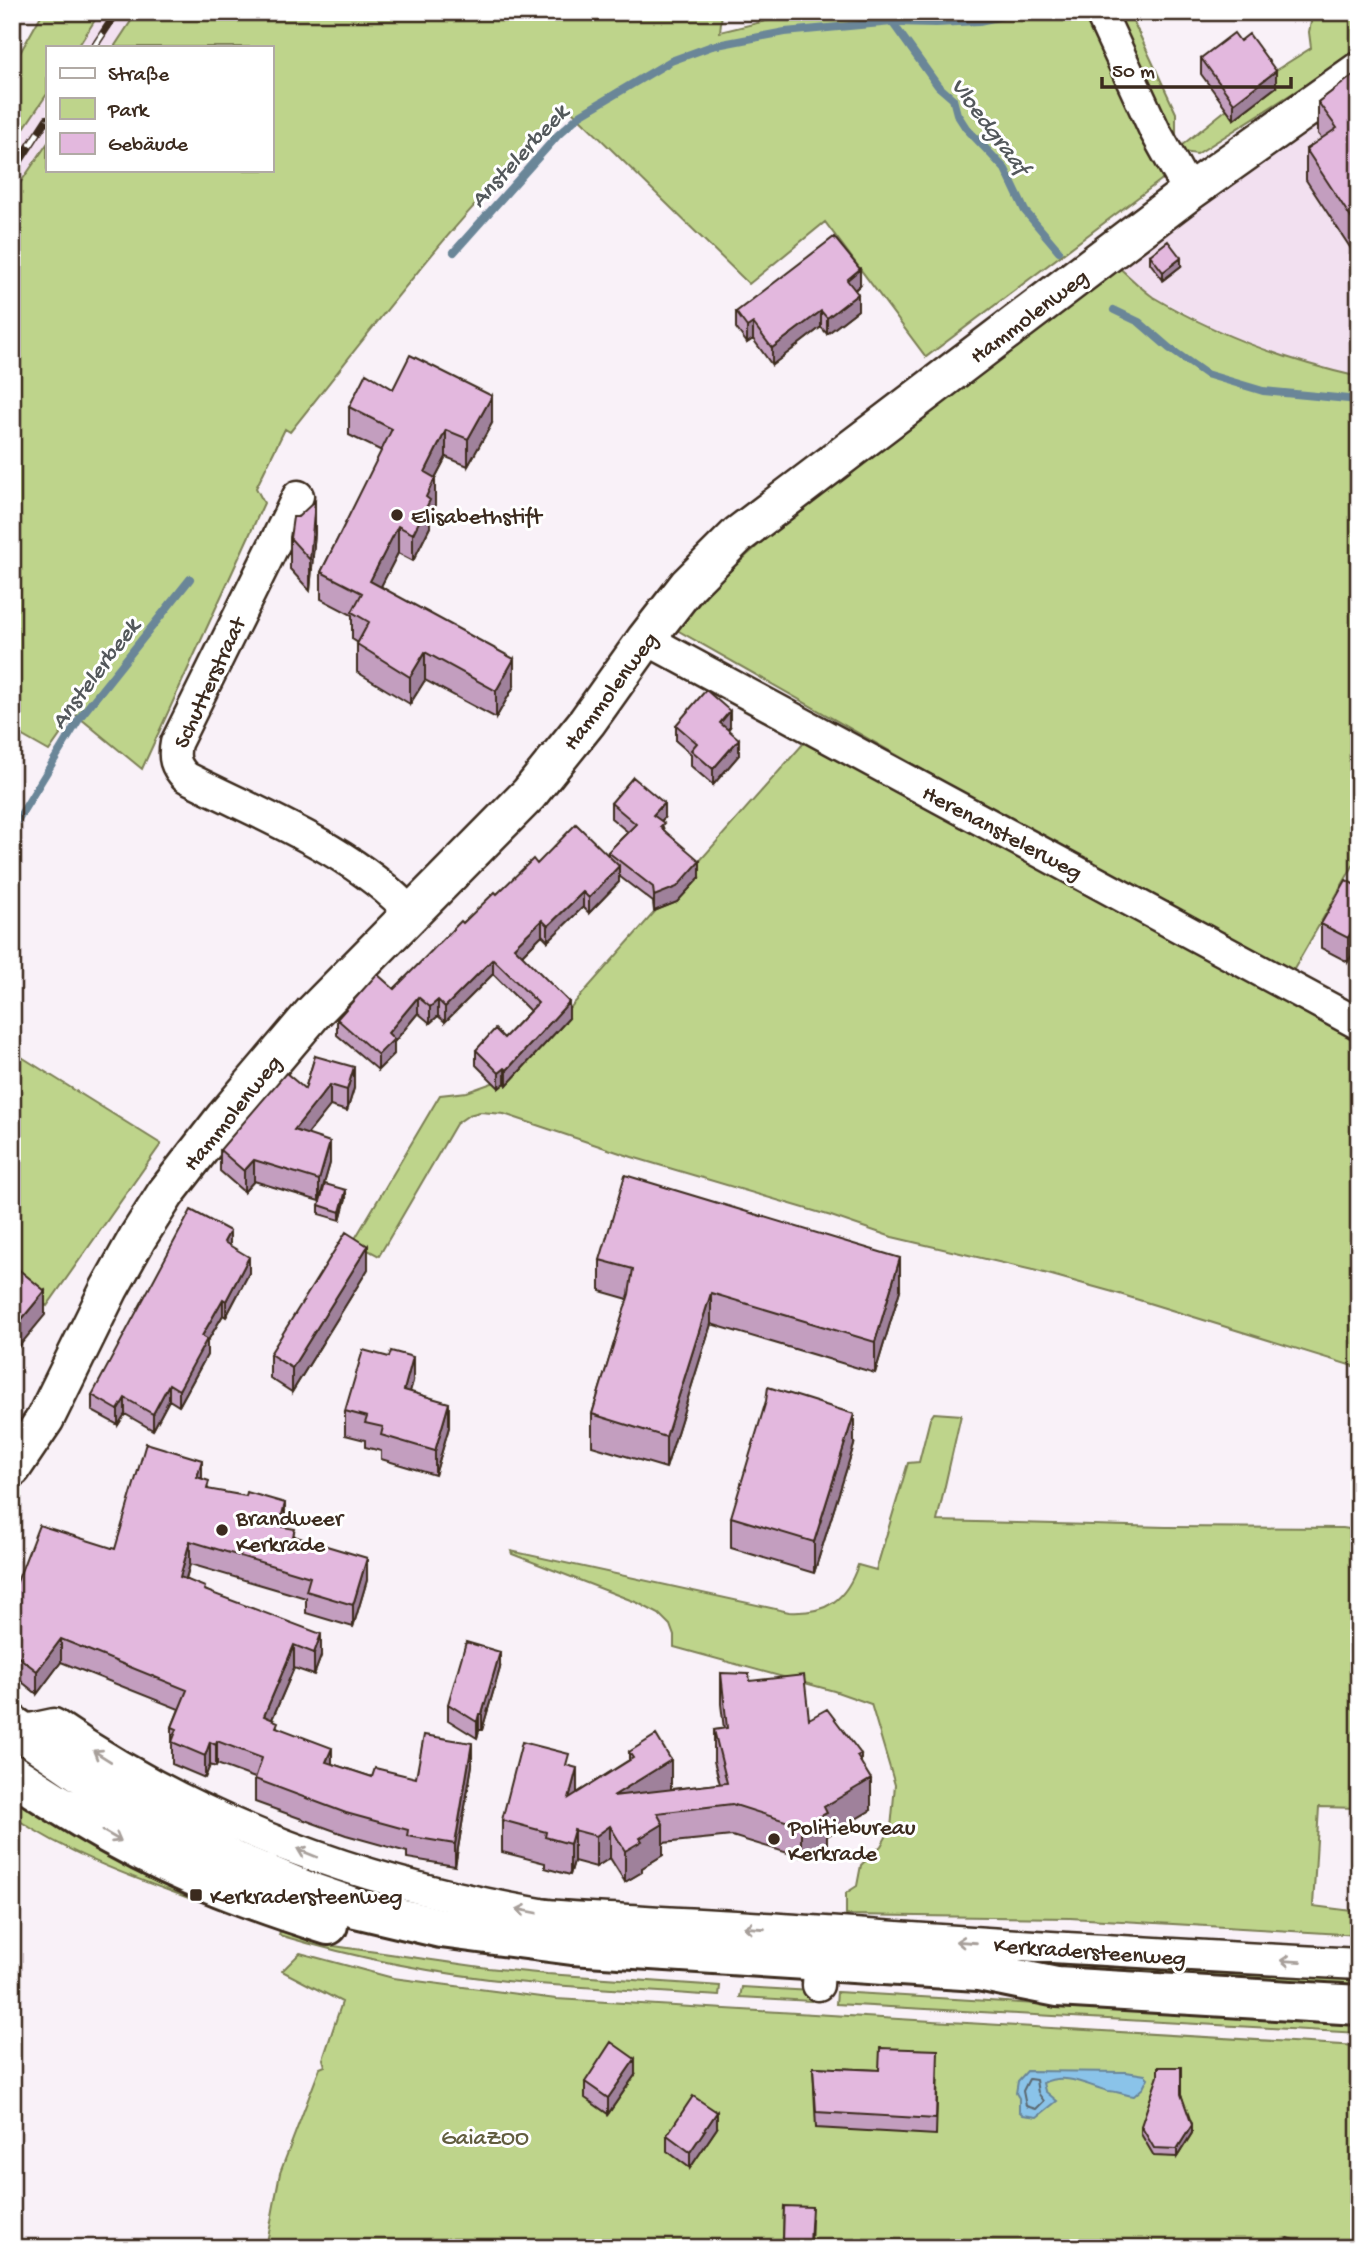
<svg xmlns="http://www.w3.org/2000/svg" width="1371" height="2260" font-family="'Gochi Hand',sans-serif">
  <rect width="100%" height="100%" fill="#f9f1f8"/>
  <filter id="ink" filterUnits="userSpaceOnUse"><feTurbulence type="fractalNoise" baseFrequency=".0143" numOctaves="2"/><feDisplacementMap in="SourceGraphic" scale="14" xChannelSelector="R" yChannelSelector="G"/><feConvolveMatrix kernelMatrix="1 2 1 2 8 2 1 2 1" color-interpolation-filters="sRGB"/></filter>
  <g filter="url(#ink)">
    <path fill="#f2e0f0" d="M100,12H137L114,47H78Z
      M47,94V144L12,195V146Z
      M1359,94V377L1311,366L1232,338L1151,295L1116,265Z"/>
    <path fill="#bed48b" stroke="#7c7f54" stroke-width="2" d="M43,12H100L78,47H47V94L12,146V67Z
      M137,12H722L720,32L774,19L844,12H1094L1169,174L926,357L825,222L749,284L570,109C464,204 379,321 290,432L285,429L256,488L264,503L142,769L75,714L49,751L12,730V195L47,144V170H271V47H114Z
      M1108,12H1129L1176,113V150L1273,72L1311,48L1309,32L1313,12H1359V51L1197,154L1175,151Z
      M1116,265C1128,275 1140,288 1153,297C1217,335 1287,361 1359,377V861L1354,864L1289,978L677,630L717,582L783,523Z
      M818,727L1359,1025V1368L1113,1292L1037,1271L892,1237L831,1216L632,1157L504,1114L480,1112L469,1115L456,1124L379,1256L353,1242L440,1095L467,1092L509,1077Z
      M12,1051L161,1144L47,1306L12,1275Z
      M934,1413L961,1415L937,1521L1166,1527L1343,1528L1355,1530L1359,1519V1808L1319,1807L1313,1906L1359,1912V1935L1070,1918L846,1915V1893L857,1886L861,1865L881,1846L891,1828L895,1785L871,1704L834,1691L674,1647V1636L670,1625L659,1614L638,1603L512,1554L511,1551L789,1612C827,1614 846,1600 858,1565L876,1570L908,1463L919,1462L930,1419Z
      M12,1783L197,1893L194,1900C131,1877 68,1854 12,1816Z
      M280,1931L327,1945L488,1968L547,1974L720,1986L719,1996C651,1991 583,1988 516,1982C437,1974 356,1958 279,1935Z
      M842,1944L1359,1975V1989L840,1955Z
      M300,1953L393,1978L556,1999L1359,2046V2248H266L280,2173L320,2068L325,2066L323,2059L342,2002L282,1971Z
      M742,1987L812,1991L811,2001L740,1997Z
      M837,1992L1359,2023V2033L836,2004Z"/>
    <path fill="#8ac3e9" stroke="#6a8698" stroke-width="2" d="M1027,2071L1126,2072L1145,2075L1148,2078L1143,2088L1134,2096C1124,2095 1118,2091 1108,2091C1086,2085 1065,2072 1043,2083L1045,2091L1057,2101L1037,2117L1023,2115L1019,2111V2098L1016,2093L1018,2081Z"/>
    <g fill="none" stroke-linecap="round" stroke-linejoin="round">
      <path stroke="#5b676f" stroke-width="2" d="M1029,2079L1036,2080L1038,2093L1044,2101L1036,2109L1026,2106L1023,2091Z"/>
      <path stroke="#6a8698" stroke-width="8" d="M892,22L938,86L953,99L957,114L966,128L1005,169L1025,211L1059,251
        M454,252L558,135L580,115L671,61L712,46L785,32L892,22L936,23L979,21L1022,12
        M1114,310L1139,322L1169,348L1206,374L1263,391L1359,400
        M12,829L81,716L190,579"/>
      <g stroke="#3b2a1e" stroke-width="35">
        <path id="minor" d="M1100,12L1155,131L1189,192
          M298,496L176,743C173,758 175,766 186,777C264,817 352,849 412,914
          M646,639L1359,1024
          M21,1731L54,1724C199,1824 367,1885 541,1914C570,1918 600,1918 629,1920C694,1924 760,1927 825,1932C1003,1945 1181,1955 1359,1964
          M818,1985L821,1939"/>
      </g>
      <g stroke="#3b2a1e" stroke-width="42">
        <path id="tertiary" d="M12,1468L45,1419L109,1289L138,1237L166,1193L225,1117L313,1013L529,794L587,722L646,639L688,585L738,535L1189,192L1359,71"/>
      </g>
      <g stroke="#3b2a1e" stroke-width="44">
        <path id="secondary" d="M12,1725L96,1783L164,1825L232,1860L307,1891L356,1908L441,1928L572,1945L978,1971L1057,1987L1359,2005
          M12,1774C47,1797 82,1819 118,1839C184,1876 256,1902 328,1925"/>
      </g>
      <use href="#minor" stroke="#fff" stroke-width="30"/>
      <use href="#tertiary" stroke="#fff" stroke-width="37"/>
      <use href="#secondary" stroke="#fff" stroke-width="38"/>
      <g stroke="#3b2a1e" stroke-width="8">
        <path id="rail" d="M94,47L117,12
          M12,173L47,119"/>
      </g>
      <use href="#rail" stroke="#fff" stroke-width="5" stroke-dasharray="16" stroke-linecap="butt"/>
    </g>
    <path fill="#c39ebf" stroke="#3b2a1e" stroke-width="2" d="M1201,58L1276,87L1234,119L1201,74Z
      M1359,71V261L1306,180V149L1322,139L1318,134V102Z
      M1150,255L1181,266L1163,280L1150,263Z
      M860,285L855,290L858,310L827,334L821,327L772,365L753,339L747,343L736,328V312Z
      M393,389L492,423L468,466L446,457L435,478V505L430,516V527L413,561L398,553L381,586L514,686L496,718L425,680L410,704L357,672V644L358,643L352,639V615L321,599V572L382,451L349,435V407Z
      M298,517L315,532L310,591L290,569V538Z
      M676,725L730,727L728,730L739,755L713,785L691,766V754L676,741Z
      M611,803L664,818L661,821L664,830L700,877L677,902L654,911L653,902L619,876V882L589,913L583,907L548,941L542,935L522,955L569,1018L507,1085L505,1083L499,1088L476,1065V1050L504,1038L530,1011L493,974L445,1022L438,1016L430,1023L418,1013L394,1042V1054L378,1070L337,1035V1019L394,989L463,923L497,894L537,864L608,855V852L628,832L611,818Z
      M1359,887V955L1354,952L1348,962L1321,948V924Z
      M315,1056L354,1088L347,1111L330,1106L307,1135L330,1163L319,1201L254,1181L244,1192L220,1171V1150L305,1089Z
      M346,1198L340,1220L319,1214V1205Z
      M230,1246L249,1273L226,1317L223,1315L207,1342V1355L179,1406L169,1400L153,1430L125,1414L118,1425L92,1411V1395Z
      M600,1260L900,1290L875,1373L711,1324L666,1468L592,1446V1414L628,1299L600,1291Z
      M368,1269L292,1392L270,1378V1354Z
      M413,1381L410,1391L449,1427L435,1475L381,1459V1451L365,1447V1440L345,1435V1411Z
      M854,1445L814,1573L731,1548V1517Z
      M202,1479L209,1490L285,1527L295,1536L367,1580L353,1627L306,1613V1598L190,1564L186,1579L321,1656L314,1675L294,1668L272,1719L278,1728L332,1764L372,1777L416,1778L472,1765L455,1866L407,1858V1852L346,1835L255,1802V1778L217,1764L216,1767L210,1765L205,1778L172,1764V1727L179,1709L61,1662L37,1694L12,1674V1595L115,1549Z
      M500,1668L482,1730H479L477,1738L448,1720V1704Z
      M721,1673L750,1681L809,1719L871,1810L827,1836V1844L801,1857L732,1836L663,1843V1855L642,1868V1872L625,1882L610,1858L596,1867L574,1861L570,1875L545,1868V1863L502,1852V1820L569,1766L577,1793L629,1760V1752L671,1789L720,1784L714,1761V1730L724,1729L721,1704Z
      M938,2066L936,2135L816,2128L813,2067L879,2070Z
      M635,2075L608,2114L585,2098V2082Z
      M1181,2094L1192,2133L1177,2157L1154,2156L1141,2134V2126Z
      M717,2128L690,2168L667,2151V2135Z
      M784,2206L812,2219L811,2248H783Z"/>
    <path fill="#9f819b" stroke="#3b2a1e" stroke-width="2" d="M1276,71V87L1234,119V103Z
      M1181,258V266L1163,280V272Z
      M860,269V285L847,296V280Z
      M858,294V310L827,334V318Z
      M821,311V327L772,365V348Z
      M753,323V339L747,343V327Z
      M492,396V423L468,466V439Z
      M446,430V457L435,478V505L430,516V527L413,561V534L425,472Z
      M315,501V532L310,591V560Z
      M398,526V553L370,608V581Z
      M425,652V680L410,704V677Z
      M514,659V686L496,718V691Z
      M730,711V727L720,739V723Z
      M739,739V755L713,785V769Z
      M664,803V818L653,830V815Z
      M700,861V877L677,902L654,911V896Z
      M619,866V882L589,913V898Z
      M583,892V907L548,941V926Z
      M542,920V935L514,963V947Z
      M1354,927V952L1348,962V938Z
      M493,959V974L445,1022V1007Z
      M418,997V1013L394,1042V1054L378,1070V1055L388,1033Z
      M438,1000V1016L430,1023V1007Z
      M569,1002V1018L507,1085V1070Z
      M354,1067V1088L347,1111V1090Z
      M505,1068V1083L499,1088V1073Z
      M330,1085V1106L294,1151V1130Z
      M330,1142V1163L319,1201V1180Z
      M254,1160V1181L244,1192V1171Z
      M346,1190V1198L340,1220V1212Z
      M230,1231V1247L224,1242Z
      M368,1246V1269L292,1392V1368Z
      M249,1257V1273L226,1317V1301Z
      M900,1258V1290L875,1373V1342Z
      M45,1291V1315L12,1355V1331Z
      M711,1293V1324L666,1468V1437Z
      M223,1299V1315L207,1342V1355L179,1406V1390L202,1336Z
      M413,1357V1381L404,1413V1390Z
      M169,1384V1400L153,1430V1414Z
      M125,1398V1414L118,1425V1410Z
      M449,1403V1427L435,1475V1451Z
      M854,1414V1445L814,1573V1542Z
      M202,1460V1482L197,1477Z
      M285,1503V1543L281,1519Z
      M190,1541V1564L180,1599V1577Z
      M367,1558V1580L353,1627V1605Z
      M321,1634V1656L314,1675V1653Z
      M61,1639V1662L37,1694V1671Z
      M294,1645V1668L264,1738V1716Z
      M500,1652V1668L482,1730V1714Z
      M479,1714V1730L477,1738V1722Z
      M217,1741V1764L216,1767V1745Z
      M210,1742V1765L205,1778V1756Z
      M472,1743V1765L455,1866V1844Z
      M332,1748V1771L326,1762Z
      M861,1754V1785L871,1779V1810L827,1836V1844L801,1857V1826L824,1807L857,1756Z
      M671,1760V1791L613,1796Z
      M577,1768V1799L569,1798Z
      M663,1824V1855L642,1868V1872L625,1882V1851L640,1838Z
      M610,1826V1858L596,1867V1836Z
      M574,1830V1861L570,1875V1844Z
      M635,2059V2075L608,2114V2098Z
      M717,2112V2128L690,2168V2152Z
      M1192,2125V2133L1177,2157V2149Z"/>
    <path fill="#e3b8de" stroke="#3b2a1e" stroke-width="2" d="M1234,33L1240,41L1249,34L1276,71L1234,103L1201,58Z
      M1359,71V230L1306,149L1337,128L1318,102Z
      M834,237L860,269L847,280L858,294L827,318L821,311L772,348L753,323L747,327L736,312Z
      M1168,241L1181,258L1163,272L1150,255Z
      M410,355L492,396L468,439L446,430L425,472L435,478L426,497L430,500L413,534L398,526L370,581L514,659L496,691L425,652L410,677L357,644L369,622L352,612L362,593L321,572L392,429L349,407L366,373L393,389Z
      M315,501L310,560L290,538L293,517H298Z
      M706,690L730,711L720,723L739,739L713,769L691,750L697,743L676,725Z
      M633,777L664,803L653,815L664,823L660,827L700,861L677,887L654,896L653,887L608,852L636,824L611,803Z
      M576,824L619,866L589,898L583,892L548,926L542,920L514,947L569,1002L507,1070L505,1068L499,1073L476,1050L495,1029L504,1038L538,1003L493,959L445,1007L438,1000L430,1007L418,997L388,1033L394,1039L378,1055L337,1019L377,974L394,989L461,921L463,923L495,892L497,894L533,859L537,864Z
      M1346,880L1359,887V930L1354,927L1348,938L1321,924Z
      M315,1056L354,1067L347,1090L330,1085L294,1130L330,1142L319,1180L254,1160L244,1171L220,1150L286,1073L305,1089Z
      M625,1175L900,1258L875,1342L711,1293L666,1437L592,1414L629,1294L633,1269L600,1260Z
      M325,1184L346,1190L340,1212L319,1205Z
      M191,1210L230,1231L224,1242L249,1257L226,1301L223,1299L202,1336L207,1339L179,1390L169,1384L153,1414L125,1398L118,1410L92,1395Z
      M346,1232L368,1246L292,1368L270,1354Z
      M12,1264L45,1291L12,1331Z
      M363,1350L389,1357L391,1351L413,1357L404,1390L449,1403L435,1451L381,1435L383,1427L365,1423L367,1417L345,1411Z
      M768,1387L854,1414L814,1542L731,1517L766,1401Z
      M146,1443L202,1460L197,1477L209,1481L207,1489L246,1496L247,1492L285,1503L281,1519L285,1520L283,1527L295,1529L293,1536L367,1558L353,1605L306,1591L310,1577L190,1541L180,1577L205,1587L204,1590L321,1634L314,1653L294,1645L264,1716L278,1722L276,1727L332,1748L326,1762L372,1777L375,1768L416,1778L424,1735L472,1743L455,1844L407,1836L408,1830L346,1813L255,1779L262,1758L217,1741L216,1745L210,1742L205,1756L172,1742L177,1729L172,1727L187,1690L61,1639L37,1671L12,1652V1595L39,1525L115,1549Z
      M466,1642L500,1652L482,1714H479L477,1722L448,1704Z
      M721,1673L749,1674L750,1681L804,1675L809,1719L827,1709L861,1754L857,1756L871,1779L824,1807L827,1813L801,1826L732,1804L657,1813L663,1824L640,1838L642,1841L625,1851L610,1826L596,1836L574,1830L570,1844L545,1837L546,1832L502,1820L522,1742L569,1754L566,1765L577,1768L569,1798L633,1758L629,1752L656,1735L671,1760L613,1796L727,1783L714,1730L727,1728Z
      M611,2042L635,2059L608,2098L585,2082Z
      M880,2048L938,2050L936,2119L816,2112L813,2067L879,2070Z
      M1158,2067H1181V2094L1192,2125L1177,2149L1154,2148L1141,2126L1158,2076Z
      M693,2096L717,2112L690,2152L667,2135Z
      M784,2206L812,2207L810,2244L783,2242Z
      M1288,2238L1298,2241L1300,2248H1274L1271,2242Z"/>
    <defs><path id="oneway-shaft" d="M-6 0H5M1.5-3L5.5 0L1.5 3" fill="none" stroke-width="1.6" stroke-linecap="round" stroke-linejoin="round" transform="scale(1.75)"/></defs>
    <g stroke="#a79f9a">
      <use href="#oneway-shaft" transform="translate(102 1756) rotate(-148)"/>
      <use href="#oneway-shaft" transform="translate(112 1836) rotate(30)"/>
      <use href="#oneway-shaft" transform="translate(307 1853) rotate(-158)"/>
      <use href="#oneway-shaft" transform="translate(527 1911) rotate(-169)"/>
      <use href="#oneway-shaft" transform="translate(754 1928) rotate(-176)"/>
      <use href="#oneway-shaft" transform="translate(966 1942) rotate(-176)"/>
      <use href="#oneway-shaft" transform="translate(1291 1961) rotate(-177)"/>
    </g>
  </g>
  <g fill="#3b2a1e" stroke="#fff" stroke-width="2.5">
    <circle cx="397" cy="515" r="7"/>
    <circle cx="222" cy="1530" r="7"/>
    <circle cx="774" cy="1839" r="7"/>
    <rect x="189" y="1888" width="14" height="14" rx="3.5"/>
  </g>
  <g text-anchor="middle" stroke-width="6" stroke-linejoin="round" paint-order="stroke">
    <g font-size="23" fill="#3b2a1e" stroke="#fff">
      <text transform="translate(1028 315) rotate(-37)" y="8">Hammolenweg</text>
      <text transform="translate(208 682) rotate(-65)" y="8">Schutterstraat</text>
      <text transform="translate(609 690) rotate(-53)" y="8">Hammolenweg</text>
      <text transform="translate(1003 831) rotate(28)" y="8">Herenanstelerweg</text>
      <text transform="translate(231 1112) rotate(-51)" y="8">Hammolenweg</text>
      <text transform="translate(1090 1950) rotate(4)" y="8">Kerkradersteenweg</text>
    </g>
    <g font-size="23" fill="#3b2a1e" stroke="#fff" text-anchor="start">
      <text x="411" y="523">Elisabethstift</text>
      <text x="236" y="1525">Brandweer<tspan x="236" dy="26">Kerkrade</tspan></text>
      <text x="788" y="1834">Politiebureau<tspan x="788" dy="26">Kerkrade</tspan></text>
      <text x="210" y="1903">Kerkradersteenweg</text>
    </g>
    <g font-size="23" fill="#625d3f" stroke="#fff">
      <text x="485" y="2144">GaiaZOO</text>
    </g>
    <g font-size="24" font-style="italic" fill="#53585b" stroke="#fff">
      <text transform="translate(991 125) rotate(53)" y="8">Vloedgraaf</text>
      <text transform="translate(518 155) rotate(-47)" y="8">Anstelerbeek</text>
      <text transform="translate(94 673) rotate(-53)" y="8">Anstelerbeek</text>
    </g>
  </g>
  <rect width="1371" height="2260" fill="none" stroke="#fff" stroke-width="42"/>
  <rect x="21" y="21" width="1329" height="2218" fill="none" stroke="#3b2a1e" stroke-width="2.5" filter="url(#ink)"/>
  <rect x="46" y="46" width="228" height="126" fill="#ffffff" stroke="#b1aaa5" stroke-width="2"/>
  <rect x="60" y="68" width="35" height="10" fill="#ffffff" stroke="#b1aaa5" stroke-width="2"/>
  <text x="108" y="80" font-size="21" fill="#3b2a1e">Straße</text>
  <rect x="60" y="98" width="35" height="21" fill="#bed48b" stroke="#b1aaa5" stroke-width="2"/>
  <text x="108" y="116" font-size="21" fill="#3b2a1e">Park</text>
  <rect x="60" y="133" width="35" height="21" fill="#e3b8de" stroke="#b1aaa5" stroke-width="2"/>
  <text x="108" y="150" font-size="21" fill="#3b2a1e">Gebäude</text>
  <path d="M1102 77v10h189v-10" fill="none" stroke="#3b2a1e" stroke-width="3.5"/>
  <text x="1112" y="77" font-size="21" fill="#3b2a1e" stroke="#ffffff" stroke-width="5" paint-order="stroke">50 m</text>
</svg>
